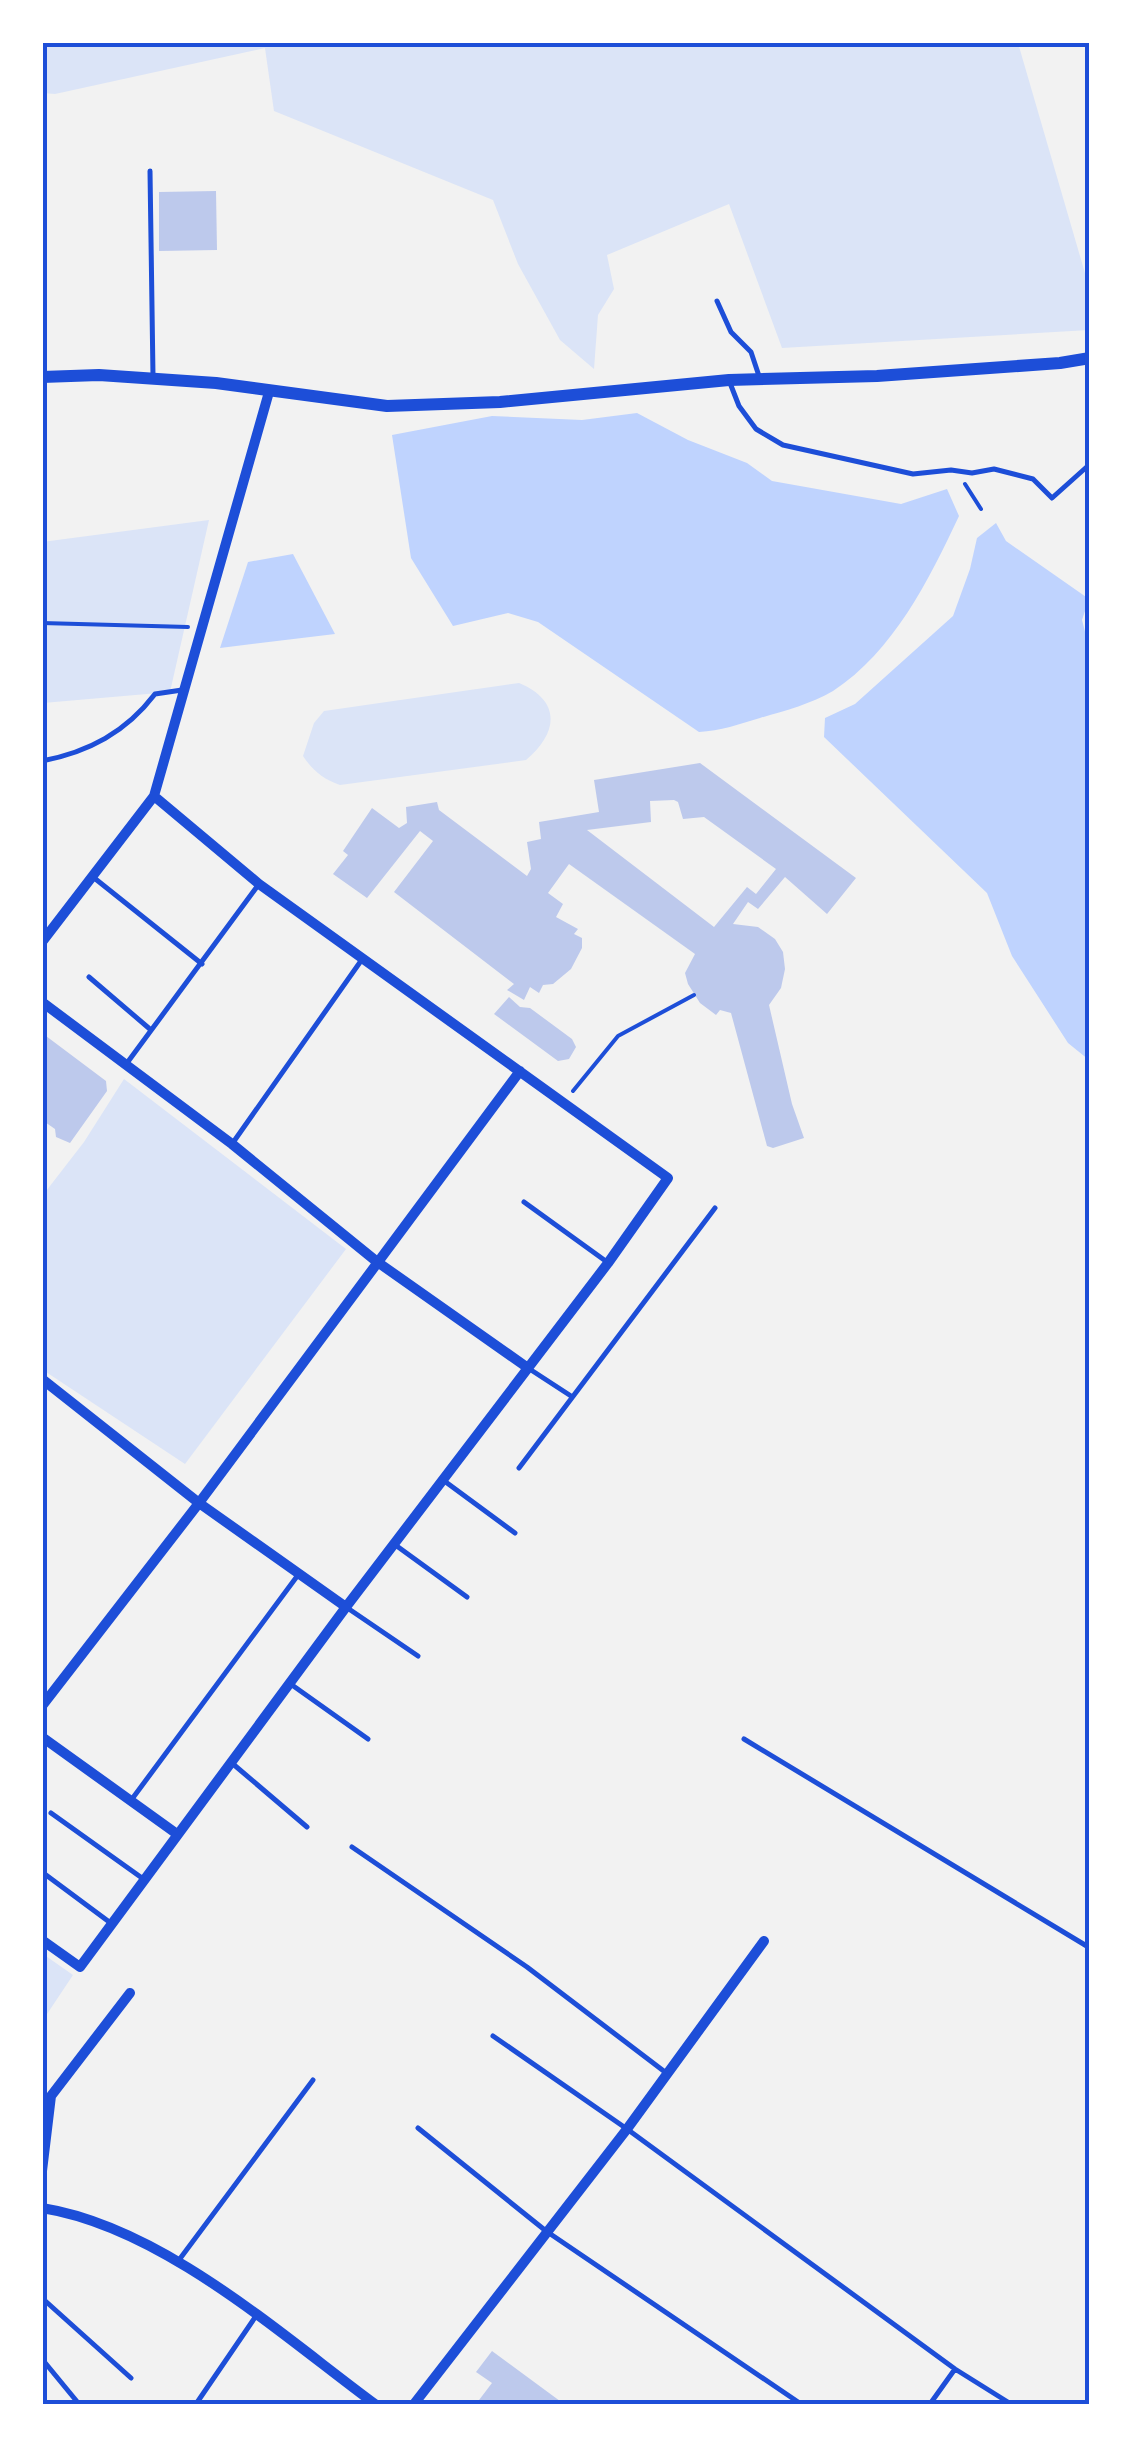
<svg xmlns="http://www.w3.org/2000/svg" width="1132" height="2447" font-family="'Fira Sans Condensed',sans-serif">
  <rect width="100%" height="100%" fill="#f2f2f2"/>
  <path fill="#dbe4f7" d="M42,43H1018L1089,287V330L782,348L729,204L607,255L614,289L598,315L594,369L560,340L518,264L493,200L274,111L265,48L55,94L43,93Z
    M209,520L170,692L43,703L42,542Z
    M519,683C562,701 558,733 526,760L340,785C323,779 313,771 303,756L314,723L324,711Z
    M124,1079L346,1249L185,1464L43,1370V1195L84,1142Z
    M43,1954L73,1975L43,2020Z"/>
  <path fill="#bfd3fe" d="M637,413L688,440L747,463L772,481L901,504L947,489L959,516C929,580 893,652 833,691C811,704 784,711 760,718C740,724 720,731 699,732L538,622L508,613L453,626L411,558L392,435L492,416L582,420Z
    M996,523L1006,541L1089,599L1082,620L1090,651L1089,1060L1068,1043L1012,956L987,893L824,737L825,718L855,704L953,616L970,569L977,538Z
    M293,554L335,634L220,648L248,562Z"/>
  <path fill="#bdc9ec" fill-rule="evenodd" d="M216,191L217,250L159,251V192Z
    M700,763L856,878L827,914L785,877L758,909L748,902L733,924L758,927L775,939L783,952L785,969L781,988L769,1005L792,1104L804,1138L773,1148L767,1146L731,1013L720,1010L716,1015L700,1003L688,984L685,973L695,954L569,864L548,893L563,904L556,917L578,929L574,934L582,938V948L571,969L553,984L543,985L539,993L530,987L524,1000L507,990L514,984L394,892L433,841L420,831L367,898L333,874L348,855L343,851L372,808L399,828L407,823L406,807L437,802L439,810L527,876L531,869L527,842L541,839L539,822L599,812L594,780ZM674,800L678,802L683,819L704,817L776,869L756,894L747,887L714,927L587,830L651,822L650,801Z
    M509,997L520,1007L530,1008L572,1039L576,1047L569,1059L558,1061L494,1014Z
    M42,1033L106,1081L107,1091L70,1143L56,1137L55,1129L42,1120Z
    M492,2351L564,2404H476L492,2383L476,2372Z"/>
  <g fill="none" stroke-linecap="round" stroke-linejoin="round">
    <path stroke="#1d4ed8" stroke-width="4" d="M965,484L981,509
      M42,623L188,627
      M573,1091L618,1036L694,995"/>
    <path stroke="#1d4ed8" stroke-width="5" d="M150,171L153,376
      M717,301L731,332L751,352L759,376
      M730,383L739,406L756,429L783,445L913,474L951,470L972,473L994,469L1033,479L1052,498L1090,464
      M42,761C89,752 126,732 155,694L182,690
      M93,877L202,964
      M89,977L151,1030
      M127,1063L259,884
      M232,1144L363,958
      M524,1202L607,1262
      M528,1368L571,1396
      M519,1468L715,1208
      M443,1480L515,1533
      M394,1544L467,1597
      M346,1607L418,1656
      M292,1685L368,1739
      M744,1739L1090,1948
      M233,1764L307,1827
      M132,1799L298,1575
      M51,1813L142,1878
      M352,1847L527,1967L665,2072
      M42,1872L112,1924
      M493,2036L627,2129L955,2369L1011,2404
      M418,2128L546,2231L801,2404
      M179,2260L313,2080
      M42,2298L131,2378
      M42,2359L79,2404
      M196,2404L256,2316
      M930,2404L955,2369"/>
    <path stroke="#1d4ed8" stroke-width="10" d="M42,942L154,796L269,392
      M42,1002L232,1144L376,1261L528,1368
      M42,1379L199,1503L346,1607
      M42,1706L199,1503L520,1071
      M42,1737L177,1834
      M42,1940L80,1967L346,1607L608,1263L668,1178L259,884L154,796
      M42,2171L51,2096L130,1993
      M42,2208C162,2227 280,2334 375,2404
      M414,2404L627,2129L764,1941"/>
    <path stroke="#1d4ed8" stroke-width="12" d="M42,377L99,375L216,383L387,406L500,402L729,380L877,376L1060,363L1090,358"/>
  </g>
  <rect width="1132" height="2447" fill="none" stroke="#ffffff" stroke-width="90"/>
  <rect x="45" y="45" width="1042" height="2357" fill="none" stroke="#1d4ed8" stroke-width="4"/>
</svg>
